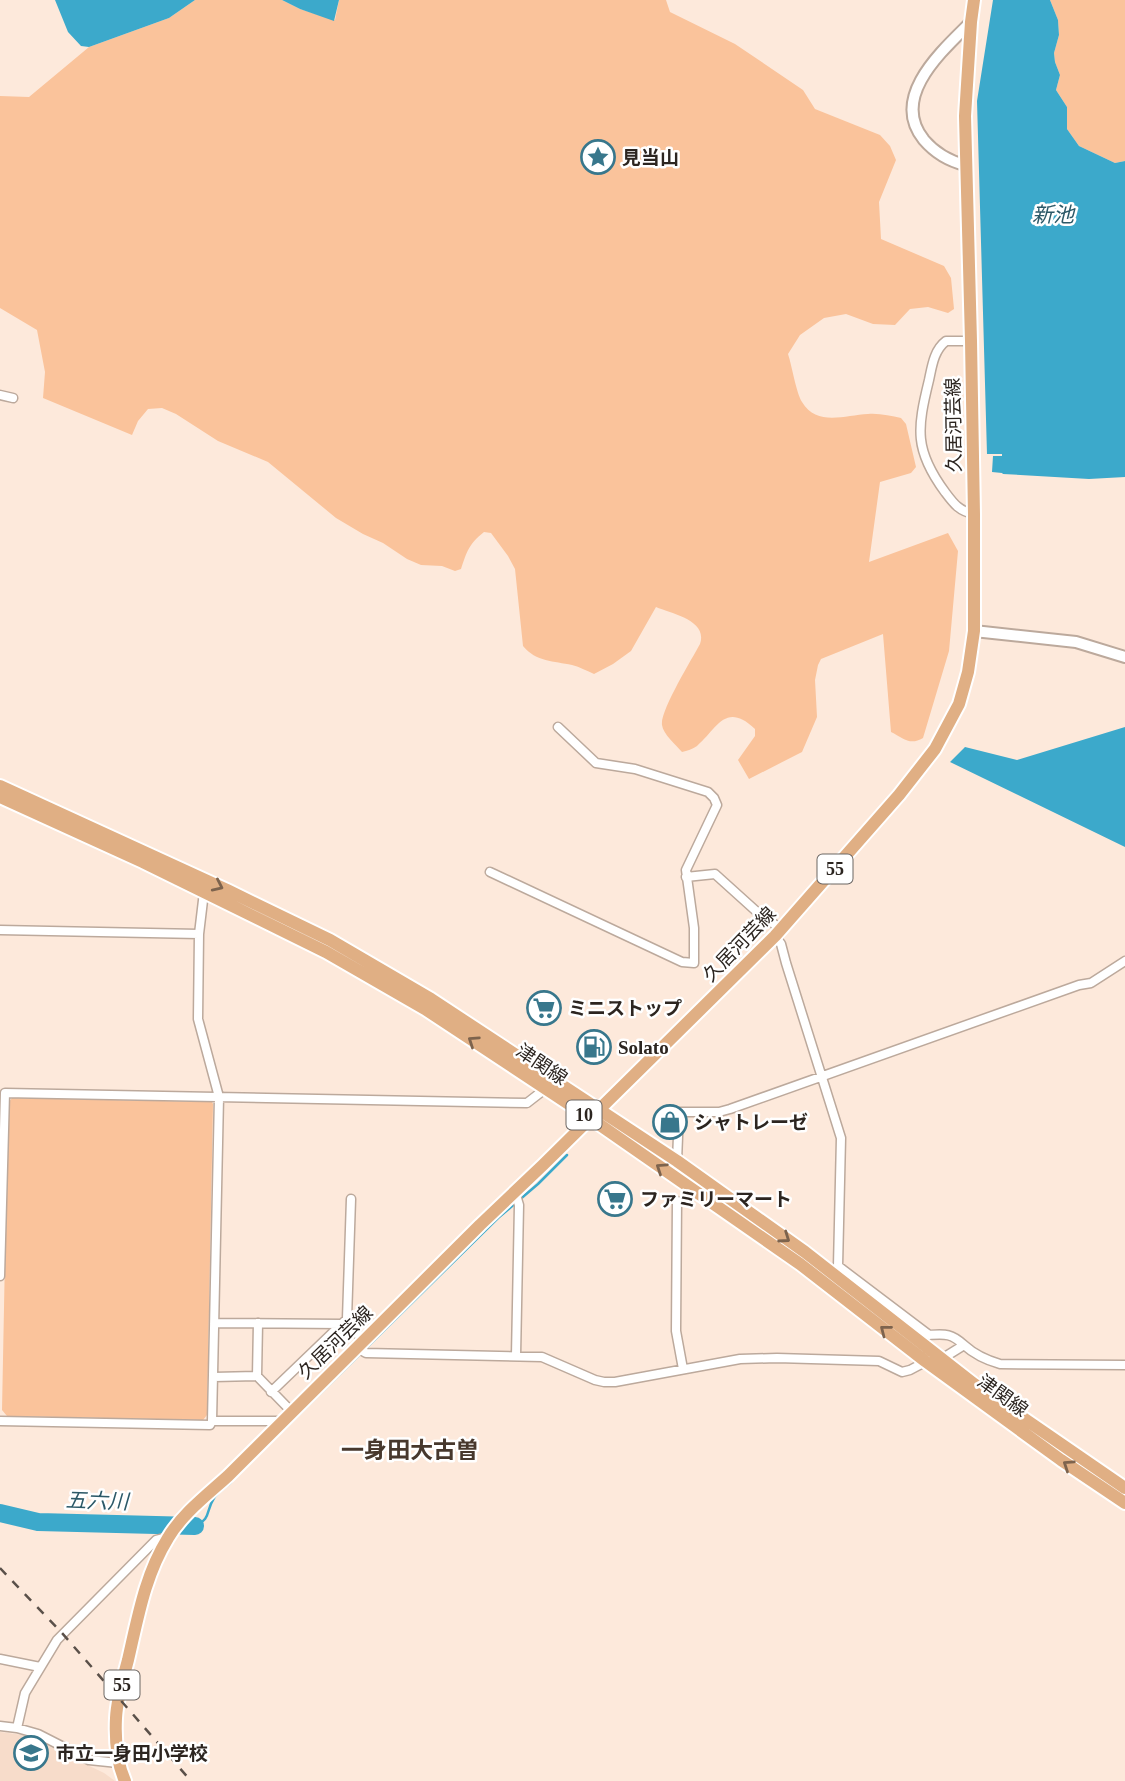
<svg xmlns="http://www.w3.org/2000/svg" width="1125" height="1781" font-family="'Times New Roman','Noto Sans JP',serif">
  <rect width="100%" height="100%" fill="#fde9db"/>
  <path fill="#f7dcca" d="M0,1732L22,1735L38,1741L104,1773L115,1781H0Z"/>
  <path fill="#fac39b" d="M195,0H282L300,9L335,20L339,0H666L670,12L735,44L803,90L815,109L880,135L890,146L896,160L879,202L881,239L944,266L951,278L954,309L948,313L928,307L910,309L895,325L873,324L846,314L824,318L800,335L788,354C792,366 796,392 802,402C817,427 845,415 868,414C879,413 891,416 901,418L906,424L916,467L911,473L880,482L869,562L948,533L958,551L949,651L923,738C910,746 903,738 891,732L883,634L821,659L818,665L815,680L817,717L802,752L749,779L738,760L755,736V729C725,701 717,729 697,746C693,749 687,751 682,752C676,745 663,734 662,725C660,711 692,659 700,644C708,620 672,614 656,607L631,651L613,664L594,674C587,671 580,667 572,665C554,661 536,662 523,646L515,569L508,556L491,533L484,532C469,544 467,551 461,569L455,571L442,566L421,565L407,559L383,543L363,534L336,518L268,462L218,441L176,414L162,408L148,409L138,421L132,435L43,398L45,372L37,330L0,308V96L29,97L89,47L169,18Z
    M1050,0H1125V161L1115,163L1079,146L1067,129V107L1056,90L1060,75L1055,62L1054,53L1059,35L1058,20Z
    M12,1098L212,1102L213,1104L207,1415L203,1420L7,1416L2,1410L8,1103Z"/>
  <path fill="#3ca9cb" d="M55,0H195L169,18L89,47L81,46L68,32Z
    M282,0H339L334,21L300,9Z
    M993,0H1050L1058,20L1059,35L1054,53L1055,62L1060,75L1056,90L1067,107V129L1079,146L1115,163L1125,161V477L1089,479L1003,474L1002,473L992,472L993,456H1002V454H987L977,101Z
    M1125,727V847L950,762L965,747L1017,760Z"/>
  <g fill="none" stroke-linecap="round" stroke-linejoin="round">
    <path stroke="#3ca9cb" stroke-width="2.5" d="M365,1349L498,1218L538,1184L567,1155
      M283,1430L360,1354
      M195,1526C212,1518 205,1512 214,1498C218,1492 226,1487 231,1482"/>
    <path stroke="#3ca9cb" stroke-width="18" d="M0,1513L38,1522L195,1526"/>
    <g stroke="#bca99c" stroke-width="11">
      <path id="street" d="M971,341H946C934,350 932,366 929,380C917,429 914,450 945,492C954,504 959,511 974,514
        M0,395L13,398
        M490,872L682,962L694,963V928L686,870L717,805L714,798L708,792L635,769L596,763L558,727
        M686,877L715,874L756,911L781,929
        M0,930L199,934L204,892
        M199,934L198,1019L219,1097L212,1421
        M775,936L781,944L786,963L841,1138L838,1266L929,1335C945,1334 951,1333 964,1345L940,1360
        M677,1161L679,1112H719L730,1109L1079,985L1091,983L1125,961
        M515,1192L519,1205L516,1356
        M677,1201L676,1331L683,1369
        M0,1276L5,1093L527,1103L545,1089
        M214,1323L342,1324L366,1340
        M964,1345C975,1355 986,1360 1000,1364L1125,1365
        M357,1348L366,1353L542,1357L595,1380L604,1382H615L740,1359L777,1358L879,1361L902,1372L910,1370L927,1361
        M257,1376L258,1323
        M214,1377L257,1376L292,1412
        M271,1392L347,1319L351,1199
        M0,1421L210,1425L212,1421H282
        M0,1659L40,1667
        M0,1726L17,1728L38,1734L89,1760L118,1763
        M17,1728L25,1693L57,1640L156,1540L168,1537"/>
    </g>
    <g stroke="#bca99c" stroke-width="14">
      <path id="secondary" d="M965,165C949,161 936,154 924,140C889,97 942,51 971,22
        M974,631L1076,642L1125,657"/>
    </g>
    <g stroke="#fff" stroke-width="16">
      <path id="primary" d="M0,786L227,890L330,940L431,999L677,1161L805,1252L974,1384L1125,1488
        M0,797L143,862L326,952L425,1009L590,1118L800,1264L925,1361L1061,1460L1125,1503
        M125,1781C116,1761 115,1739 116,1718C117,1698 123,1679 128,1660C138,1617 145,1575 168,1538C182,1514 207,1495 228,1476L480,1225L543,1165L775,936L899,795L935,749L959,704L968,672L974,631V514L971,341L965,116L971,22L974,0"/>
    </g>
    <use href="#street" stroke="#fff" stroke-width="8"/>
    <use href="#secondary" stroke="#fff" stroke-width="10"/>
    <use href="#primary" stroke="#e0af84" stroke-width="12"/>
    <path stroke="#5a5049" stroke-width="2.5" stroke-dasharray="9 9" stroke-linecap="butt" d="M0,1568L62,1633L191,1781"/>
  </g>
  <defs><path id="oneway-chevron" d="M-2-3.5L2.5 0L-2 3.5" fill="none" stroke-width="1.6" stroke-linecap="round" stroke-linejoin="round" transform="scale(1.75)"/></defs>
  <g stroke="#7d634d">
    <use href="#oneway-chevron" transform="translate(218 886) rotate(25)"/>
    <use href="#oneway-chevron" transform="translate(473 1041) rotate(-146)"/>
    <use href="#oneway-chevron" transform="translate(661 1168) rotate(-146)"/>
    <use href="#oneway-chevron" transform="translate(785 1238) rotate(35)"/>
    <use href="#oneway-chevron" transform="translate(885 1330) rotate(-142)"/>
    <use href="#oneway-chevron" transform="translate(1068 1465) rotate(-146)"/>
  </g>
  <defs>
    <g id="sight-ring" transform="scale(1.75)"><circle r="9.5" fill="#fff" stroke="#38778c" stroke-width="1.5"/><path d="M0-6L1.8-2.2L6-1.7L2.9 1.2L3.7 5.4L0 3.3L-3.7 5.4L-2.9 1.2L-6-1.7L-1.8-2.2Z" fill="#38778c"/></g>
    <g id="supermarket-ring" transform="scale(1.75)"><circle r="9.5" fill="#fff" stroke="#38778c" stroke-width="1.5"/><path d="M-6-5.5h2.5l.6 2H6L4.5 2H-2.5L-4.4-4H-6ZM-1.5 3.2a1.3 1.3 0 1 0 .1 0ZM3 3.2a1.3 1.3 0 1 0 .1 0Z" fill="#38778c"/></g>
    <g id="fuel-ring" transform="scale(1.75)"><circle r="9.5" fill="#fff" stroke="#38778c" stroke-width="1.5"/><path d="M-5.5-6h7V0h2V4h1.3V-2.5L3-4.5l.8-.8L6-3V5H2.5V1h-1V6h-7ZM-4.2-4.7v3.2H.2V-4.7Z" fill="#38778c"/></g>
    <g id="shop-ring" transform="scale(1.75)"><circle r="9.5" fill="#fff" stroke="#38778c" stroke-width="1.5"/><path d="M-5-2.5h2.3a2.7 3.5 0 0 1 5.4 0H5L5.5 6h-11ZM-1.5-2.5h3a1.5 2.3 0 0 0-3 0Z" fill="#38778c"/></g>
    <g id="school-ring" transform="scale(1.75)"><circle r="9.5" fill="#fff" stroke="#38778c" stroke-width="1.5"/><path d="M0-5L7-2L0 1L-7-2ZM-4 1L0 2.5L4 1V4Q0 6-4 4Z" fill="#38778c"/></g>
  </defs>
  <g fill-rule="evenodd">
    <use href="#sight-ring" x="598" y="157"/>
    <use href="#supermarket-ring" x="544" y="1008"/>
    <use href="#fuel-ring" x="594" y="1047"/>
    <use href="#shop-ring" x="670" y="1122"/>
    <use href="#supermarket-ring" x="615" y="1199"/>
    <use href="#school-ring" x="31" y="1753"/>
  </g>
  <g text-anchor="middle" stroke-width="5" stroke-linejoin="round" paint-order="stroke">
    <g fill="#fff" stroke="#6b6663" stroke-width="2">
      <rect x="817.5" y="854.5" width="35" height="29" rx="5"/>
      <rect x="566.5" y="1100.5" width="35" height="29" rx="5"/>
      <rect x="104.5" y="1670.5" width="35" height="29" rx="5"/>
    </g>
    <g font-size="18" font-weight="bold" fill="#2c2520">
      <text x="835" y="875">55</text>
      <text x="584" y="1121">10</text>
      <text x="122" y="1691">55</text>
    </g>
    <g font-size="19" font-weight="bold" fill="#2c2520" stroke="#fff" text-anchor="start">
      <text x="622" y="164">見当山</text>
      <text x="568" y="1015">ミニストップ</text>
      <text x="618" y="1054">Solato</text>
      <text x="694" y="1129">シャトレーゼ</text>
      <text x="640" y="1206">ファミリーマート</text>
      <text x="56" y="1760">市立一身田小学校</text>
    </g>
    <g font-size="19" fill="#2c2520" stroke="#fff">
      <text transform="translate(953 425) rotate(-91)" y="7">久居河芸線</text>
      <text transform="translate(739 944) rotate(-46)" y="7">久居河芸線</text>
      <text transform="translate(542 1064) rotate(34)" y="7">津関線</text>
      <text transform="translate(335 1342) rotate(-44)" y="7">久居河芸線</text>
      <text transform="translate(1003 1395) rotate(36)" y="7">津関線</text>
    </g>
    <g font-size="21" font-style="italic" fill="#2c5968" stroke="#fff">
      <text x="1053" y="222">新池</text>
      <text transform="translate(97 1501) rotate(2)" y="7">五六川</text>
    </g>
    <g font-size="23" font-weight="bold" fill="#47382d" stroke="#fff">
      <text x="410" y="1458">一身田大古曽</text>
    </g>
  </g>
</svg>
